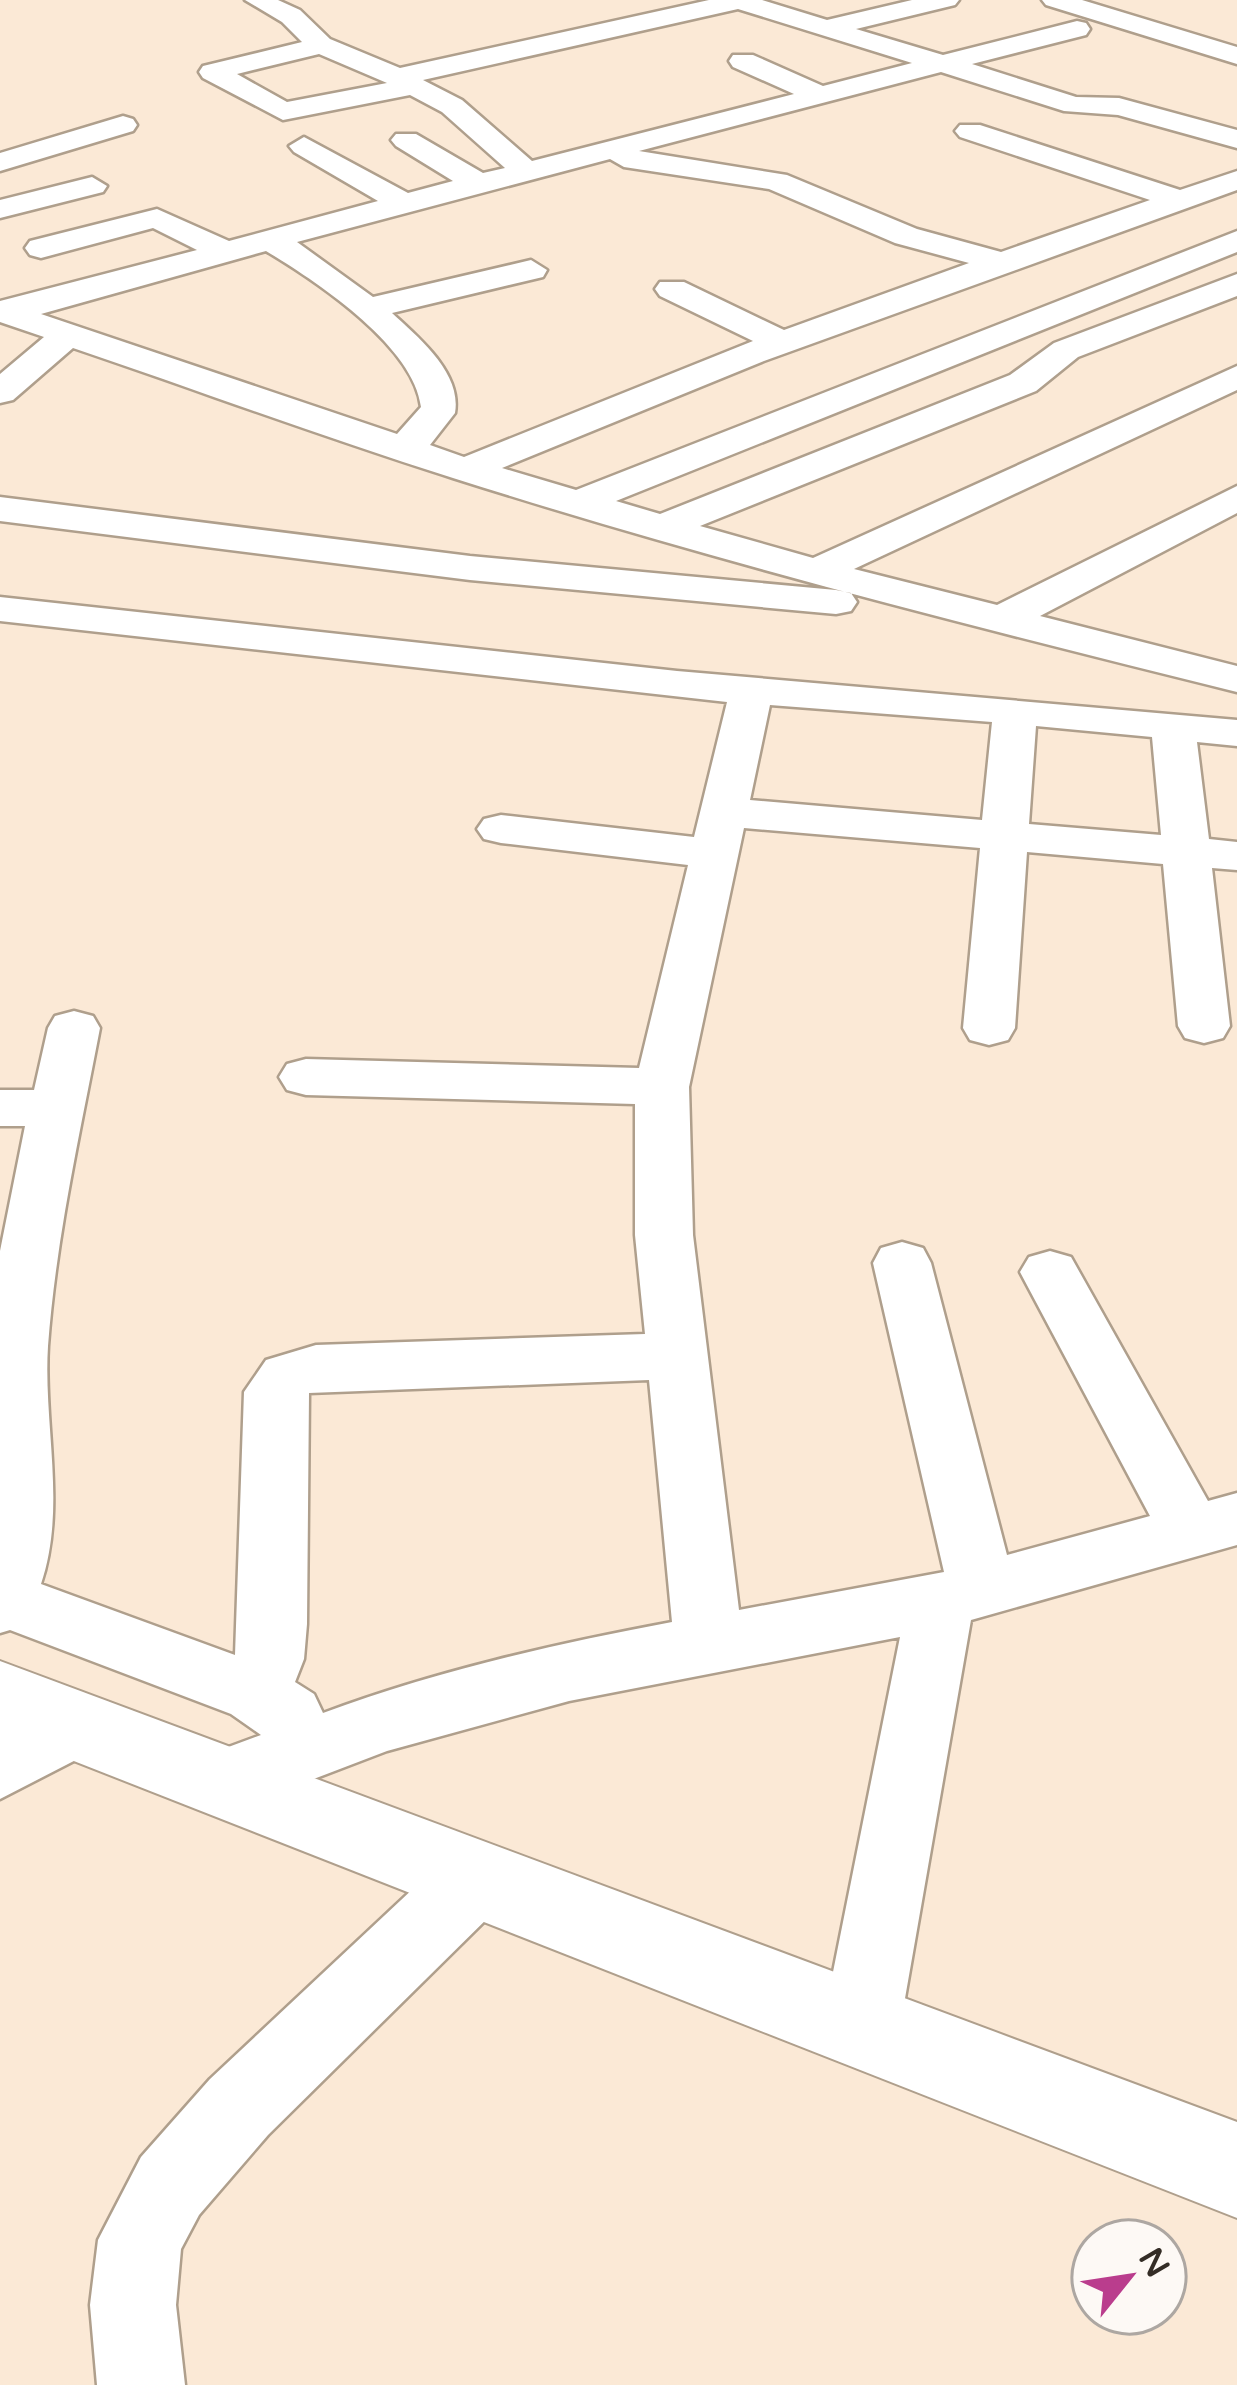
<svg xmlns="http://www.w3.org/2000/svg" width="1237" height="2385" font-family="'Varela Round',sans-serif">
  <rect width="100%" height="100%" fill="#fbe9d6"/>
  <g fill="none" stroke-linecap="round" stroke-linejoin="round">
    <g stroke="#af9f8c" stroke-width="5">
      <path id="minor" d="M245,0H278L300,10L330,39L400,68L709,0H762L827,20L912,0H959L955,5L856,29L943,55L1077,21L1086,23L1090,29L1086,35L972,64L1076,97L1119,98L1237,130V148L1118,115L1064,111L941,72L639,151L787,175L917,229L1001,252L1150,200L960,137L955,131L960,125H980L1180,190L1237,171V190L764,361L502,468L576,490L1237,231V252L616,501L660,514L1010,375L1054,343L1237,274V296L1078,357L1036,391L700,526L813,558L1237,366V390L854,569L997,605L1237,486V513L1040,616L1237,666V692C974,627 711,560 453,478C326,438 200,391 73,348L13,400L0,403V374L44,337L0,322V301L197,250L153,228L41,258L30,255L25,248L30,241L157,209L229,241L378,201L294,152L289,146L304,137L408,193L453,181L396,146L391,140L396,134H416L483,173L505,168L442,112L410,95L283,120L203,78L199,72L203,66L302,42L282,22ZM738,9L912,63L823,86L753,55H733L729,61L733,67L794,94L532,161L462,100L423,80ZM319,54L387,83L287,102L237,74ZM610,159L624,167L769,189L895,243L969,263L784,330L684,282H660L655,289L660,296L753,341L464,457L430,445L455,413C462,373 419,338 392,313L543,277L547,270L531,260L373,297L297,242ZM266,251C316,281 414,346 421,407L397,434L41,314Z
        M1042,0H1082L1237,47V64L1046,5Z
        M123,116L133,119L137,125L133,131L0,171V153Z
        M92,177L107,186L103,192L0,218V200Z
        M0,497L470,556L836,590L851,593L857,602L851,611L836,614L470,580L0,521Z
        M0,597L677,671L1237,720V746L1197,742L1209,839L1237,842V870L1212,868L1230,1026L1223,1038L1204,1043L1185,1038L1178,1026L1163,864L1027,852L1015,1028L1008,1040L989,1045L970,1040L963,1028L980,848L744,828L689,1087L693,1235L739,1610L944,1572L873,1263L881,1248L902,1242L923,1248L931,1263L1007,1555L1150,1516L1020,1272L1029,1257L1050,1251L1071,1257L1208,1501L1237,1493V1545L971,1620L900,2027L889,2054L861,2065L833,2054L822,2027L900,1637L569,1701L387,1751L222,1814L196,1805L186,1782L196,1759L261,1735L231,1714L10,1630L0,1633V1251L25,1126H0V1090H34L48,1028L55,1016L74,1011L93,1016L100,1028C80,1133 56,1238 48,1346C43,1424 67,1507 41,1584L235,1655L244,1392L266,1360L316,1345L645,1334L635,1235V1104L306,1095L287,1090L279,1077L287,1064L306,1059L639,1068L688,865L501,843L484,839L477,829L484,819L501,815L694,837L727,702L0,621ZM770,705L992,722L982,820L750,800ZM1036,726L1152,737L1161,835L1029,824ZM649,1380L672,1622C554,1644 436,1671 323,1713L314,1694L295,1682L304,1659L307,1624L309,1393Z
        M76,1694L101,1703L112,1725L101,1747L0,1799V1731Z
        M475,1846L502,1856L513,1880L502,1904L268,2135L199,2215L181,2249L176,2305L185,2385H97L90,2305L98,2240L141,2157L210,2079L448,1856Z"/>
    </g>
    <g stroke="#af9f8c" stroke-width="4">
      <path id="major" d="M0,1661L1237,2122V2218L0,1732Z"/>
    </g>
    <use href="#minor" fill="#fff" fill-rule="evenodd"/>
    <use href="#major" fill="#fff" fill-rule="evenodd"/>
  </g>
  <g transform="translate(1129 2277) rotate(60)"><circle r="57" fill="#fdf9f5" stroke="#ada7a2" stroke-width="3"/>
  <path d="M0-9L21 45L0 30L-21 45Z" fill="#ba3d8d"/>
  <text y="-18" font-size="33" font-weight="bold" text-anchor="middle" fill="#342d26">N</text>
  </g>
</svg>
